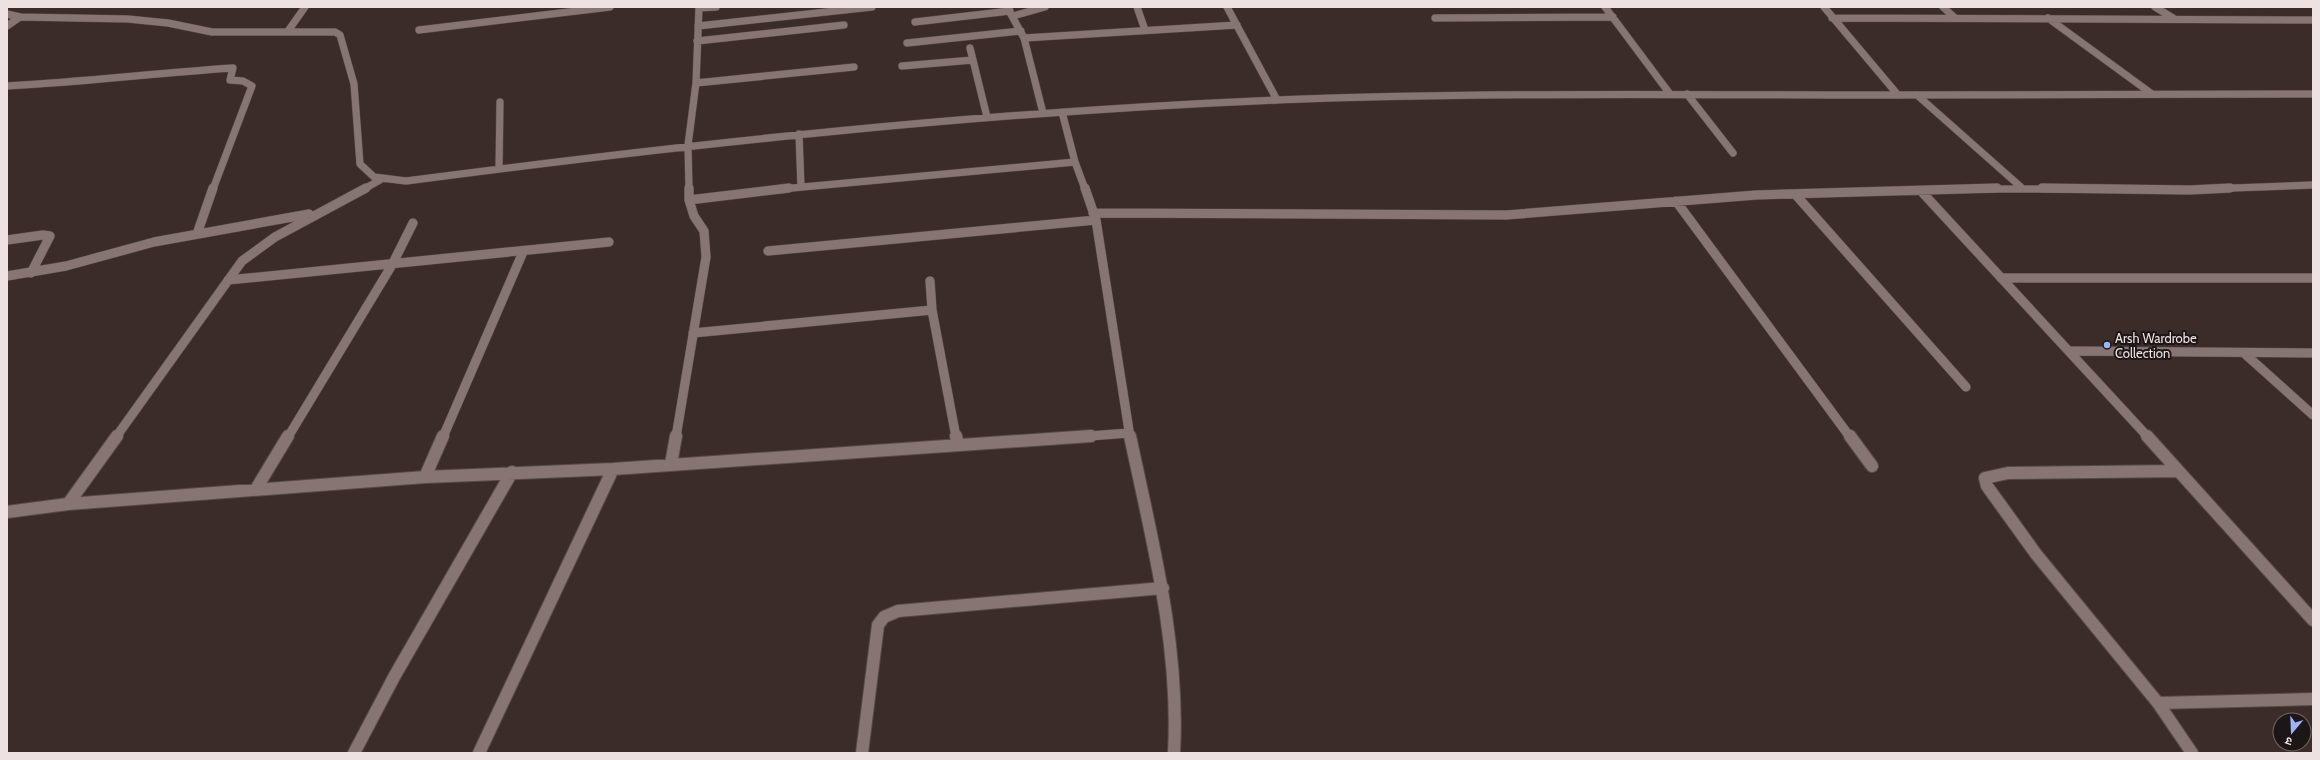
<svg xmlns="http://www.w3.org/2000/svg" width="2320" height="760" font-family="Cabin,'Noto Sans Devanagari',sans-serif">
  <rect width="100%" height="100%" fill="#3b2c2a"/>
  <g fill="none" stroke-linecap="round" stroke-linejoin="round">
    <g stroke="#574a49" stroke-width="8">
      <path id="minor-far2" d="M1007,7L1024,38L1043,113
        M1137,7L1145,30
        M1227,7L1277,100
        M1605,7L1670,94
        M1824,7L1898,95
        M1943,7L1955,18
        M2155,7L2173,18
        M699,8L716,7
        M7,14L20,17L128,19L168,23L212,32H335L340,35L354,84L360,164L374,177L406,181C695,143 985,112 1276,100C1481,92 1686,95 1890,95C2031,95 2172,94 2313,94
        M1013,16L1045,7
        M1435,18L1613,17
        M1832,18L2313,20
        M2048,18L2152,94
        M915,22L1010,11
        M7,26L20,17
        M698,26L872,7
        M419,30L610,7
        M288,31L305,7
        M1024,38L1237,25
        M697,41L844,25
        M907,43L1021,31
        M970,48L987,117
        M902,66L973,60
        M696,83L854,67
        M7,86C83,82 157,73 233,68L230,80L243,81L252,86L213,189
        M1687,94L1733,153
        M1917,95L2022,188
        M1062,112L1075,162L1085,189
        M799,134L801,187
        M499,169L500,102
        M364,189L380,180
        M689,189L688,145L696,83L699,7
        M781,189L1075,162
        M1961,189H2132
        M2206,189L2313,185"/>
    </g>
    <g stroke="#574a49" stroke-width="10">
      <path id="minor-far1" d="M1085,188L1096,220L1130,437
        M2042,188L2190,190L2230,188
        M1921,191L2148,437
        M1795,194L1966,387
        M689,200L789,188
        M1676,201L1850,437
        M1093,213L1506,215L1756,195L1997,188
        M197,234L213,188
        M7,240L43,235L50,236L31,273
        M768,251L1096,220
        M7,276L66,266L154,242L309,214
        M2001,278H2313
        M228,280L609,242
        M930,281L932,310L956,437
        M693,333L932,310
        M2071,351L2313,353
        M2245,354L2313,415
        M116,437L242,261L275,237L366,188
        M288,437L392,265L413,223
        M443,437L523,252
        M676,437L706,257L704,231L694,216L689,200V188
        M1076,437L1129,433"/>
    </g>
    <g stroke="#574a49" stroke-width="14">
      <path id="minor" d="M956,436L958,445
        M1130,436C1152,540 1180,646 1174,753
        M1850,436L1872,466
        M2147,436L2313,620
        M671,464L676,436
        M2177,471L2008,473L1985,478L1987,486L2036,554L2158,703L2192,753
        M425,477L443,436
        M256,489L288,436
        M68,504L117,436
        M7,512L68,504L425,477L613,469L1091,436
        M2158,703L2313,699
        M354,753L394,677L512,472
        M479,753L613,469
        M862,753L878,625L884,617L898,611L1163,588"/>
    </g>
    <use href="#minor-far2" stroke="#877573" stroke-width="7"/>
    <use href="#minor-far1" stroke="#877573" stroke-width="9"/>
    <use href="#minor" stroke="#877573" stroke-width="12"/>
  </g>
  <circle fill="#9db4fd" stroke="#1d1616" stroke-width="1.5" cx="2107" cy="345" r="4"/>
  <g text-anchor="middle" stroke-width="4" stroke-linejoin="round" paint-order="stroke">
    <g font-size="13" fill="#ede2e1" stroke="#1d1616" text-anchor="start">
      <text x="2115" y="343">Arsh Wardrobe<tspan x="2115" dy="15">Collection</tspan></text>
    </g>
  </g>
  <rect width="2320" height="760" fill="none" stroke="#ede2e1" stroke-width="16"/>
  <g transform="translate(2292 732) rotate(199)"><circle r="19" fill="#1d1616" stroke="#706867"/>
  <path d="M0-3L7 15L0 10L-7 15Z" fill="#9db4fd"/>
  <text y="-6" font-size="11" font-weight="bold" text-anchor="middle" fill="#ede2e1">उ</text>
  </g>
</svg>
